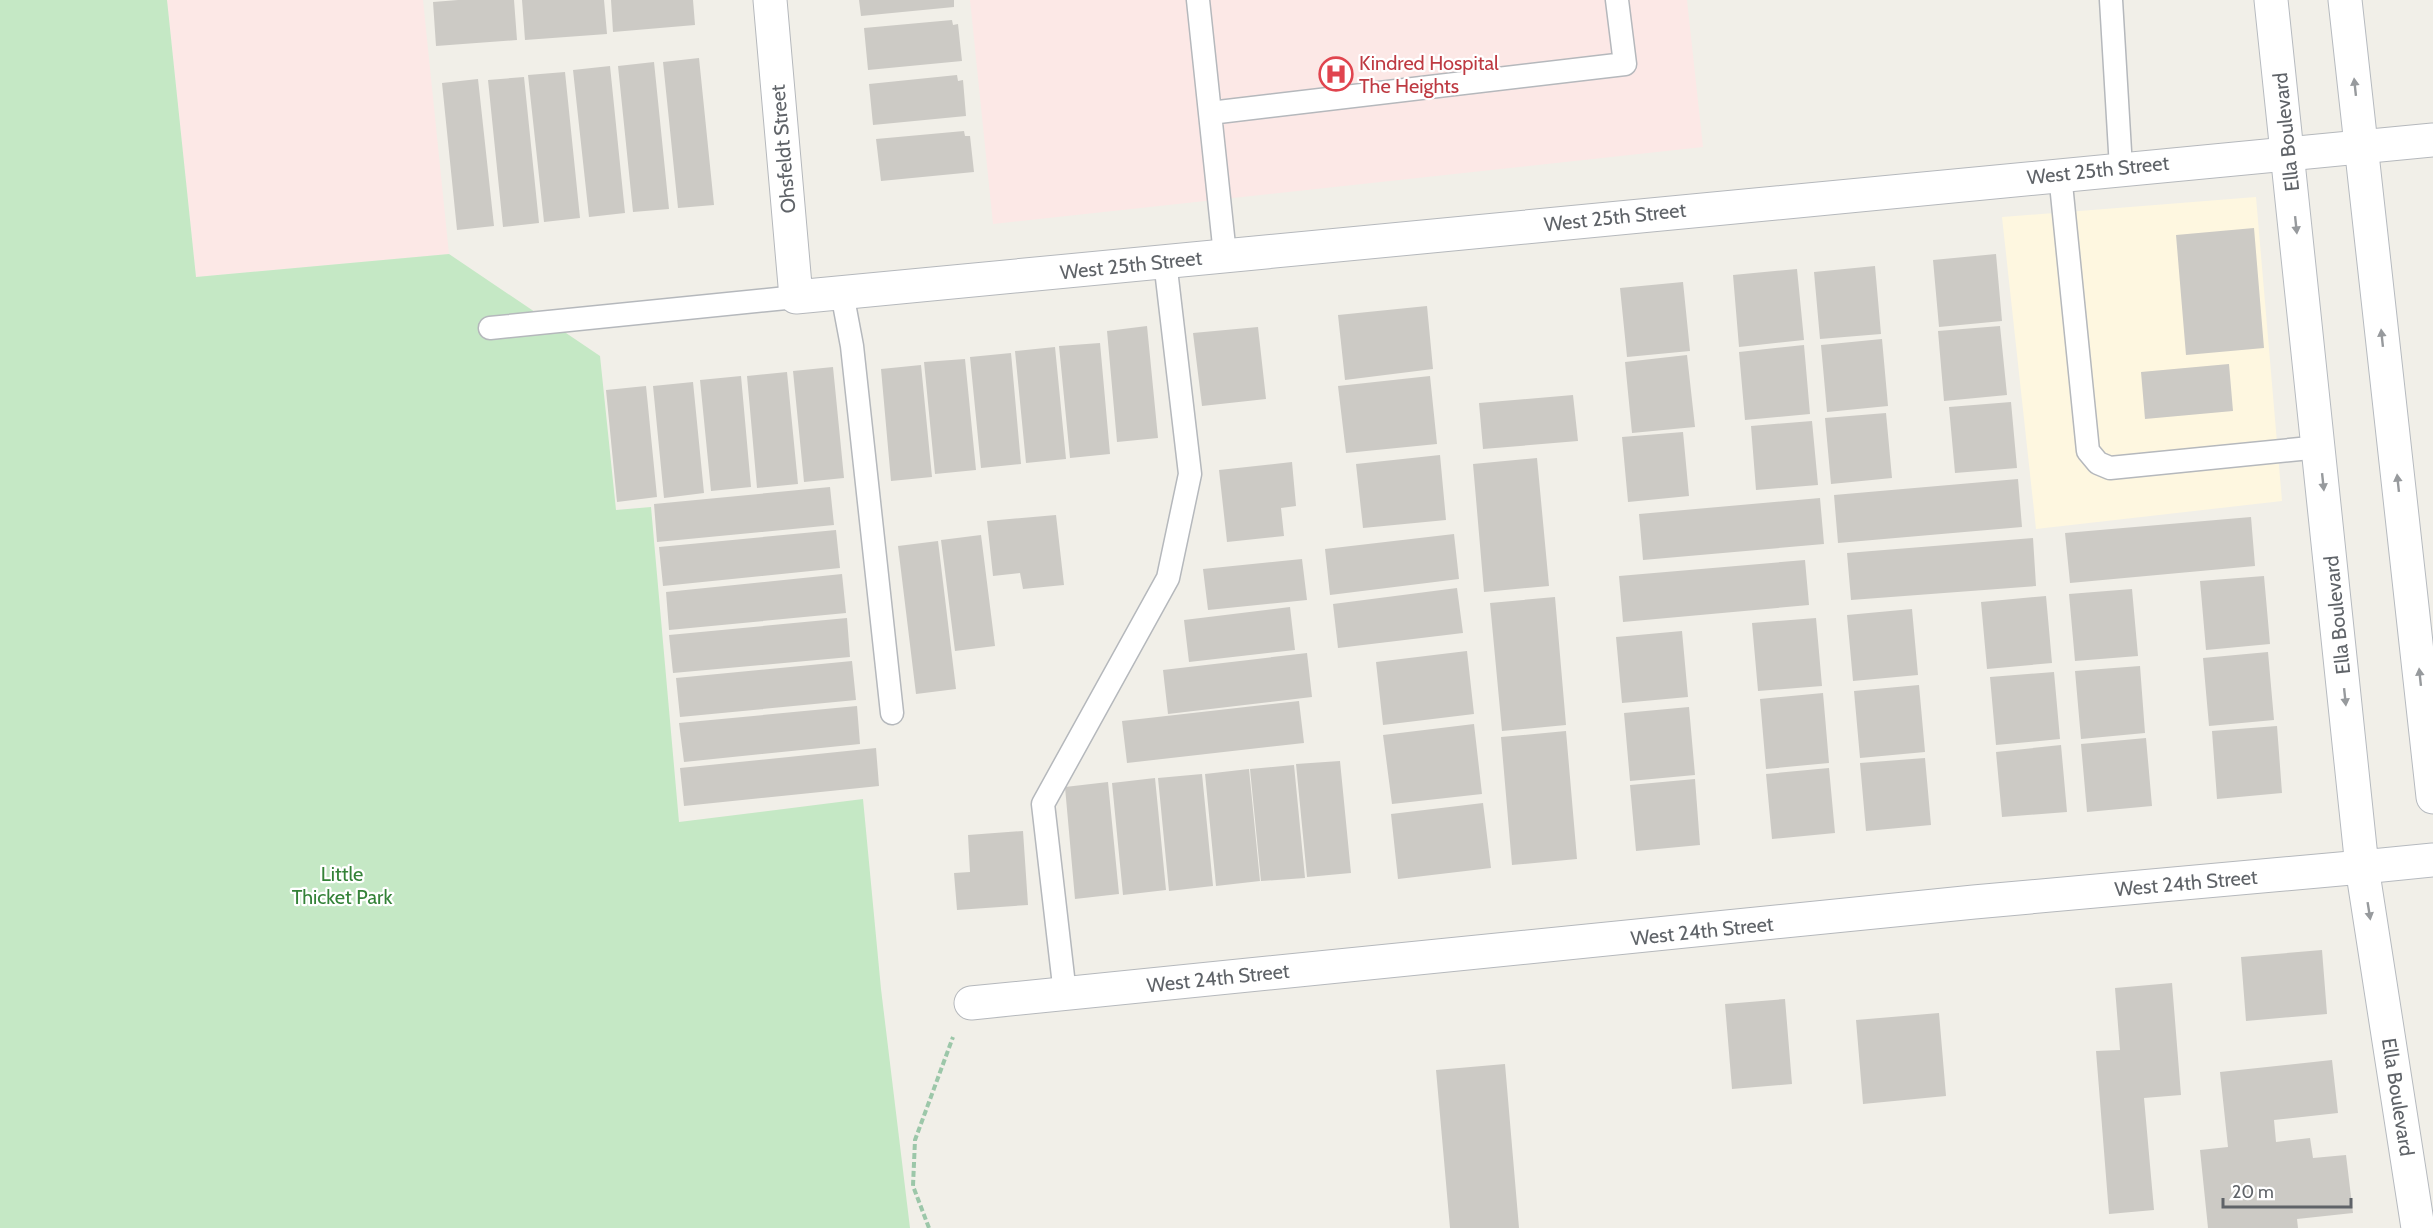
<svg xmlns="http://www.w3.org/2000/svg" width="2433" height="1228" font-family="Cabin,sans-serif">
  <rect width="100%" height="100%" fill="#f1efe8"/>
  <path fill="#fef7e0" d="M2256,197L2282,501L2036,529L2002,217Z"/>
  <path fill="#fce8e6" d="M167,0H423L449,254L196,277Z
    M970,0H1687L1703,147L993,224Z"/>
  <path fill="#c5e8c5" d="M0,0H167L196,277L449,254L600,356L616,510L651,507L679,822L863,799L881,989L910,1228H0Z"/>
  <path fill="#cccac5" d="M458,0H514L517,40L436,46L433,2Z
    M522,0H604L607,34L525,40Z
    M611,0H693L695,25L613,32Z
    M859,0H954V7L861,16Z
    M952,20L953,25L958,24L962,61L868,70L864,28Z
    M699,58L714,205L678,208L663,62Z
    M654,62L669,209L633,212L618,66Z
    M610,66L625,213L589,217L573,70Z
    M565,72L580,218L544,222L528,75Z
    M957,75L958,81L963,80L966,116L873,125L869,84Z
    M524,77L539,223L503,227L488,80Z
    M478,79L494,226L457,230L442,83Z
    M964,131L965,136H970L974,172L881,181L876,139Z
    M2254,228L2264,348L2186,355L2176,235Z
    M1996,254L2002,321L1939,327L1933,260Z
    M1875,266L1881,334L1820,339L1814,272Z
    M1797,269L1804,340L1739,347L1733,275Z
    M1683,282L1690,351L1627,357L1620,288Z
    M1427,306L1433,369L1345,380L1338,315Z
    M1147,326L1158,438L1117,442L1107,331Z
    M2000,326L2007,395L1944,401L1938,331Z
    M1258,327L1266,399L1202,406L1193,333Z
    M1882,339L1888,406L1827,412L1821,345Z
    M1100,343L1110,454L1070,458L1059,346Z
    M1804,345L1810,414L1745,420L1739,352Z
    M1055,347L1066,459L1026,463L1015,351Z
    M1011,353L1021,464L981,468L970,357Z
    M1687,355L1695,427L1632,433L1625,362Z
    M965,359L976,470L935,474L924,362Z
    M2229,364L2233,411L2145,419L2141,372Z
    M921,365L932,477L891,481L881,369Z
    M833,367L844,478L804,482L793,371Z
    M787,372L798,484L757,488L747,376Z
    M741,376L751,487L711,491L700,380Z
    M1430,376L1437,444L1346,453L1338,386Z
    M693,382L704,493L664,498L653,386Z
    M646,386L657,497L617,502L606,390Z
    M1573,395L1578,441L1483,449L1479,403Z
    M2011,402L2017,468L1955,473L1949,407Z
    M1886,413L1892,478L1831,484L1825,418Z
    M1812,421L1818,485L1756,490L1751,426Z
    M1683,432L1689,496L1628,502L1622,437Z
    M1440,455L1446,520L1363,528L1356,464Z
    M1537,458L1549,586L1484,592L1473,464Z
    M1292,462L1296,506L1281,508L1284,536L1227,542L1219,470Z
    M2018,479L2022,527L1838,543L1834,495Z
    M830,487L834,525L657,542L654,504Z
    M1820,498L1824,544L1643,560L1639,514Z
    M1056,515L1064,585L1023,589L1020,573L993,576L987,521Z
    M2251,517L2255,566L2070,583L2065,533Z
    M836,530L840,568L663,586L659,547Z
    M1454,534L1459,579L1330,595L1325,549Z
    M981,535L995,646L955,651L941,540Z
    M2033,538L2036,586L1851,600L1847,553Z
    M938,541L956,689L916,694L898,546Z
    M1302,559L1307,600L1208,610L1203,569Z
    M1805,560L1809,605L1623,622L1619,576Z
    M842,574L846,613L669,630L666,592Z
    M2264,576L2270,644L2206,650L2200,581Z
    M1457,588L1463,633L1338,648L1333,604Z
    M2132,589L2138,656L2075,661L2069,594Z
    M2046,596L2052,663L1987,669L1981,602Z
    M1555,597L1566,725L1502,731L1490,603Z
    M1290,607L1295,650L1189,662L1184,620Z
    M1912,609L1918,675L1853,681L1847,615Z
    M847,618L850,657L673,673L669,635Z
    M1816,618L1822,686L1758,691L1752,623Z
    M1682,631L1688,697L1622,703L1616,637Z
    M1467,651L1474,714L1383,725L1376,662Z
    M2268,652L2274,720L2209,726L2203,658Z
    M1307,653L1312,697L1168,714L1163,670Z
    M852,661L856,700L680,717L676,678Z
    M2140,666L2145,733L2081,739L2075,671Z
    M2054,672L2060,739L1996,745L1990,677Z
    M1919,685L1925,752L1860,758L1854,691Z
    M1823,693L1829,763L1766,769L1760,699Z
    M1299,701L1304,743L1127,763L1122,721Z
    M857,706L860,744L684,762L679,723Z
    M1689,707L1695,775L1630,781L1624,713Z
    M1474,724L1482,794L1392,804L1383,735Z
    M2277,726L2282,793L2217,799L2212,731Z
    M1566,731L1577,859L1512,865L1501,737Z
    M2146,738L2152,806L2087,812L2081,744Z
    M2061,745L2067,812L2002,817L1996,752Z
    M876,748L879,786L684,806L680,768Z
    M1925,758L1931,825L1866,831L1860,763Z
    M1340,761L1351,873L1307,877L1296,764Z
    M1294,765L1305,878L1261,881L1250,769Z
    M1829,768L1835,833L1772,839L1766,774Z
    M1249,769L1260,881L1216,886L1205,774Z
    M1202,774L1213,886L1169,891L1158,778Z
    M1155,778L1166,890L1123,895L1112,783Z
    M1695,779L1700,845L1636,851L1630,785Z
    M1108,782L1119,894L1075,899L1065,787Z
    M1483,803L1491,868L1398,879L1391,814Z
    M1023,831L1028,905L957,910L954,873L970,872L968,835Z
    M2322,950L2327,1014L2246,1021L2241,957Z
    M2172,983L2181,1095L2144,1098L2154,1210L2109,1214L2096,1051L2120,1050L2115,988Z
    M1785,999L1792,1084L1732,1089L1725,1004Z
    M1939,1013L1946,1096L1863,1104L1856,1020Z
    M2332,1060L2338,1113L2274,1120L2276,1142L2310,1138L2313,1158L2346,1155L2353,1213L2297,1219L2298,1228H2208L2200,1150L2228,1147L2220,1072Z
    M1505,1064L1519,1228H1450L1436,1070Z"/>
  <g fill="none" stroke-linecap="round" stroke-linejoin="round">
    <g stroke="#b5b8bc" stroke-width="25">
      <path id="lane" d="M1198,0L1225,255
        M2111,0L2121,168
        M1210,113L1625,64L1617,0
        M2060,174L2088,451L2098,463L2110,468L2320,447
        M842,293L852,346L892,713
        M490,328L796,297
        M1065,994L1043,804L1168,578L1190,474L1165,261"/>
    </g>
    <g stroke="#b5b8bc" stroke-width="35">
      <path id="street" d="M770,0L796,297L2433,140
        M971,1003L1974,902L2362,867"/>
    </g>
    <g stroke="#b6babf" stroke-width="35">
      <path id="secondary" d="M2271,0L2362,867L2418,1228
        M2345,0L2433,797
        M2362,867L2433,860"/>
    </g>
    <path stroke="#9cc7a9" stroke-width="4" stroke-dasharray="6 3" stroke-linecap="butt" d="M929,1228L913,1186L915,1140L953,1037"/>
    <use href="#lane" stroke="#fff" stroke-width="22"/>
    <use href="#street" stroke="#fff" stroke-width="33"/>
    <use href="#secondary" stroke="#fff" stroke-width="33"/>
  </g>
  <defs><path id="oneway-solid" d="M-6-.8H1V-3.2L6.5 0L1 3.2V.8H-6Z" transform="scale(1.5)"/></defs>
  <g fill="#979a9d">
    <use href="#oneway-solid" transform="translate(2355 87) rotate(-96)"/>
    <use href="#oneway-solid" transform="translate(2296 225) rotate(84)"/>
    <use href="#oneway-solid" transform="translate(2382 338) rotate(-96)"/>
    <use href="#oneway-solid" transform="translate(2323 482) rotate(84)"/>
    <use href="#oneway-solid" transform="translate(2398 483) rotate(-96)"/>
    <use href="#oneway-solid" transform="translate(2420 677) rotate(-96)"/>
    <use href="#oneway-solid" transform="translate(2345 697) rotate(84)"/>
    <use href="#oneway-solid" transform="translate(2369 911) rotate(81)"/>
  </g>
  <defs>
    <g id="hospital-ring" transform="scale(1.725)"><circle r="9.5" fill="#fff" stroke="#e0444e" stroke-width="1.5"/><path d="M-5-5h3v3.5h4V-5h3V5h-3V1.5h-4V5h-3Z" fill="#e0444e"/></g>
  </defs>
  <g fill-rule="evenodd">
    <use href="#hospital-ring" x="1336" y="74"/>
  </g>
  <g text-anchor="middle" stroke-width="4.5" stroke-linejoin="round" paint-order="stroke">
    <g font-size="20" fill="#be3a42" stroke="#fff" text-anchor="start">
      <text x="1359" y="70">Kindred Hospital<tspan x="1359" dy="23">The Heights</tspan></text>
    </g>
    <g font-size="20" fill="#5f6368" stroke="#fff">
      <text transform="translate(2286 132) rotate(-96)" y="7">Ella Boulevard</text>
      <text transform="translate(783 149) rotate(-95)" y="7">Ohsfeldt Street</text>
      <text transform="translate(2098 170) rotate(-6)" y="7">West 25th Street</text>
      <text transform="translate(1615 217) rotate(-6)" y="7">West 25th Street</text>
      <text transform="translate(1131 265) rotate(-6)" y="7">West 25th Street</text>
      <text transform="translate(2337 615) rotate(-96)" y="7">Ella Boulevard</text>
      <text transform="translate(2186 883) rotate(-5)" y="7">West 24th Street</text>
      <text transform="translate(1702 931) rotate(-6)" y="7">West 24th Street</text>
      <text transform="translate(1218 978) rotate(-6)" y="7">West 24th Street</text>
      <text transform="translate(2398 1097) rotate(81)" y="7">Ella Boulevard</text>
    </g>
    <g font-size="20" fill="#348238" stroke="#fff">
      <text x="342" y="881">Little<tspan x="342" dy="23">Thicket Park</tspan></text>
    </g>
  </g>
  <path d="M2223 1198v9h128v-9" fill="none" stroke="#5f6368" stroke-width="3"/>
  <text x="2232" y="1198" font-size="18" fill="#5f6368" stroke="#ffffff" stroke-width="4.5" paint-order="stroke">20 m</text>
</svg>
